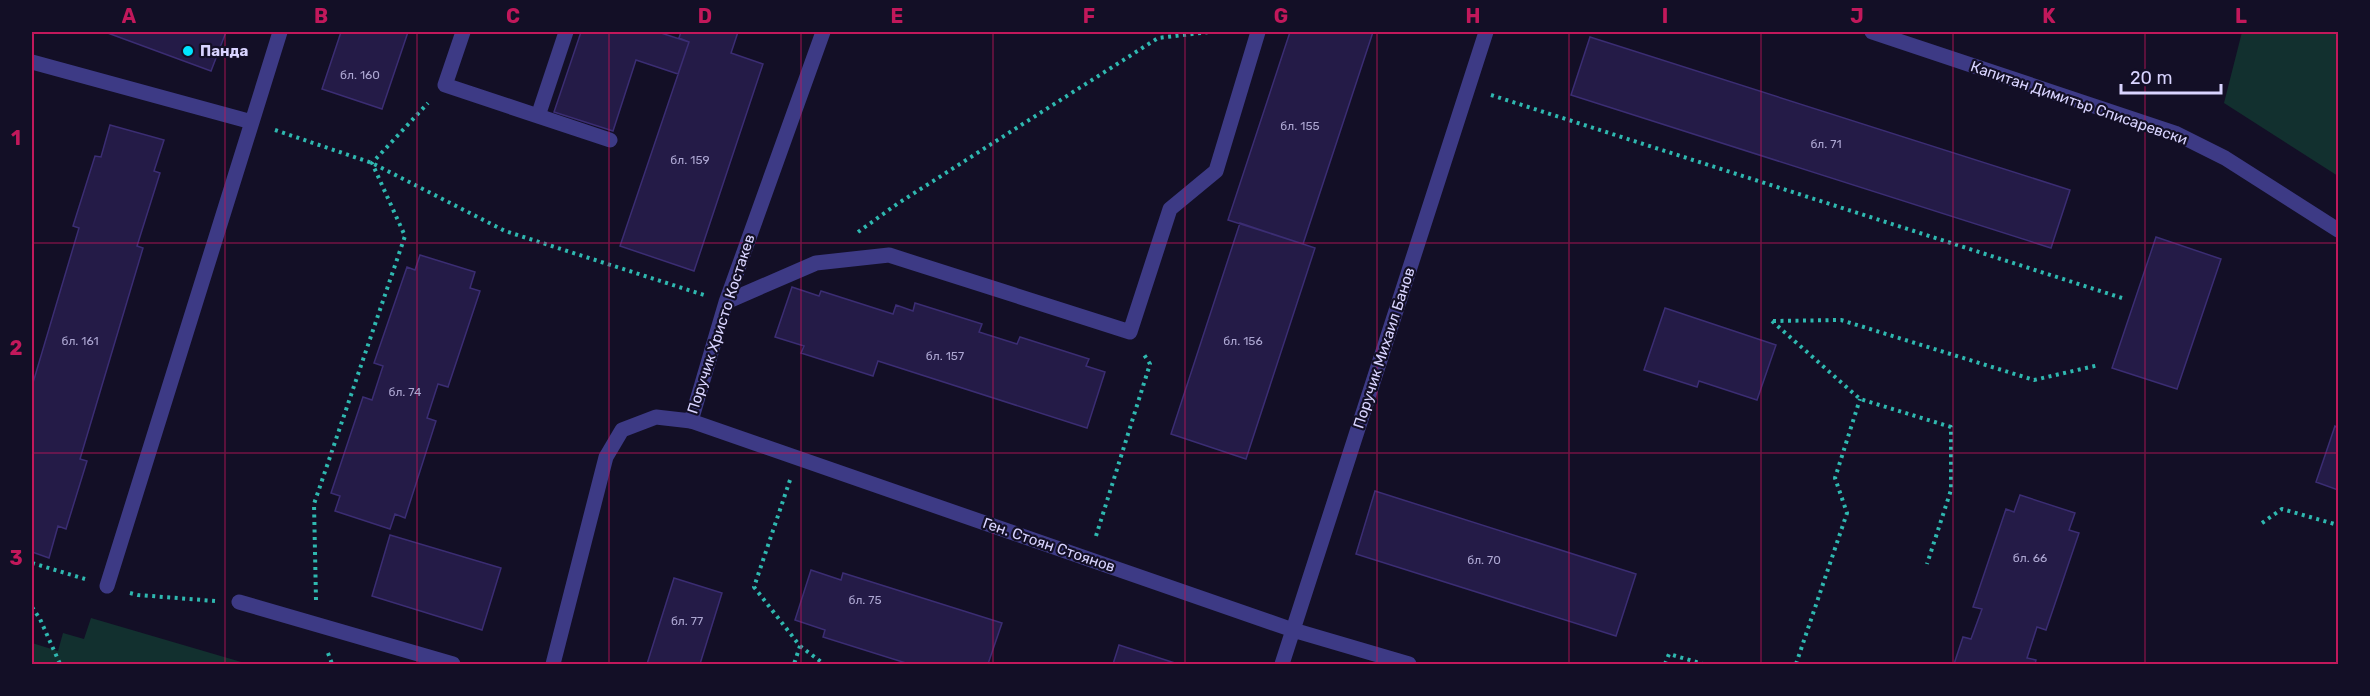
<svg xmlns="http://www.w3.org/2000/svg" width="2370" height="696" font-family="Rubik,sans-serif">
  <rect width="100%" height="100%" fill="#130f26"/>
  <path fill="#12302f" d="M2242,32H2338V176L2224,103Z
    M91,618L248,664H32V643L58,651L63,633L84,639Z"/>
  <path fill="#241b47" stroke="#3b2d73" stroke-width="1.5" d="M105,32H226L211,71Z
    M341,32H408L382,109L322,89Z
    M581,32H658L689,42L678,74L636,60L613,131L554,112Z
    M681,32H738L731,53L763,64L694,271L620,246L689,42L679,38Z
    M1290,32H1373L1303,244L1228,220Z
    M1590,37L2070,190L2051,248L1571,95Z
    M110,125L164,140L154,171L160,173L137,246L143,248L80,459L87,461L66,529L58,526L49,558L32,552V386L79,228L73,226L95,156L101,157Z
    M1240,223L1315,248L1246,459L1171,434Z
    M2156,237L2221,259L2177,389L2112,368Z
    M420,255L475,272L470,288L480,291L448,387L438,384L427,418L436,421L405,518L395,514L390,529L335,511L340,496L331,493L363,397L372,400L383,366L374,363L407,267L415,270Z
    M792,287L819,296L821,291L893,314L896,305L913,311L915,303L982,324L979,332L1017,344L1020,337L1089,359L1086,366L1105,372L1087,428L878,361L873,376L801,353L804,346L775,337Z
    M1665,308L1776,345L1757,400L1699,381L1697,387L1644,370Z
    M2335,426L2338,428V490L2316,482Z
    M1375,491L1636,574L1616,636L1356,554Z
    M2020,495L2075,513L2069,530L2079,533L2046,630L2037,627L2027,658L2036,660L2035,664H1954L1963,637L1971,639L1982,609L1973,607L2006,509L2014,512Z
    M390,535L501,568L482,630L372,596Z
    M811,570L841,580L843,573L1002,623L988,664H909L823,637L825,630L795,620Z
    M674,578L722,593L700,664H647Z
    M1119,645L1178,664H1113Z"/>
  <g fill="none" stroke-linecap="round" stroke-linejoin="round">
    <path stroke="#2fb8b0" stroke-width="4" stroke-dasharray="3 4.5" stroke-linecap="butt" d="M1491,95L2122,298
      M275,130L372,163L505,231L704,295
      M858,232L897,204L1158,38L1209,32
      M1772,321L1860,399L1951,427V490L1927,564
      M1773,321L1841,320L2034,380L2099,365
      M790,480L754,587L800,646L794,664
      M2262,523L2282,509L2338,525
      M1096,536L1150,364L1143,353
      M32,563L85,579
      M130,593L138,595L215,601
      M316,600L314,504L405,236L372,163L428,103
      M32,607L40,619L60,664
      M800,646L824,664
      M328,653L332,664
      M1665,664L1669,654L1703,664
      M1796,664L1847,513L1835,478L1860,399"/>
    <path stroke="#3d3a85" stroke-width="15" d="M463,32L445,85L610,140
      M32,62L252,122L280,32
      M538,116L566,32
      M726,302L816,263L889,255L1130,332L1170,209L1216,171L1258,32
      M691,421L726,302L823,32
      M107,586L252,122
      M239,602L453,664"/>
    <path stroke="#3d3a85" stroke-width="15" d="M553,664L606,457L622,430L656,417L691,421L1293,630L1409,664
      M1282,664L1486,32"/>
    <path stroke="#3d3a85" stroke-width="15" d="M1872,32L2175,133L2225,158L2338,230"/>
  </g>
  <path fill="none" stroke="#c2185b" stroke-width="1.5" stroke-opacity="0.55" d="M225,32V664M417,32V664M609,32V664M801,32V664M993,32V664M1185,32V664M1377,32V664M1569,32V664M1761,32V664M1953,32V664M2145,32V664M32,243H2338M32,453H2338"/>
  <circle fill="#00e5ff" stroke="#130f26" stroke-width="2" cx="188" cy="51" r="6"/>
  <g text-anchor="middle" stroke-width="4.5" stroke-linejoin="round" paint-order="stroke">
    <g font-size="12" fill="#aca6d1">
      <text x="360" y="79">бл. 160</text>
      <text x="1300" y="130">бл. 155</text>
      <text x="1826" y="148">бл. 71</text>
      <text x="690" y="164">бл. 159</text>
      <text x="80" y="345">бл. 161</text>
      <text x="1243" y="345">бл. 156</text>
      <text x="945" y="360">бл. 157</text>
      <text x="405" y="396">бл. 74</text>
      <text x="2030" y="562">бл. 66</text>
      <text x="1484" y="564">бл. 70</text>
      <text x="865" y="604">бл. 75</text>
      <text x="687" y="625">бл. 77</text>
    </g>
    <g font-size="15" font-weight="bold" fill="#d9d4ff" stroke="#130f26" text-anchor="start">
      <text x="200" y="56">Панда</text>
    </g>
    <g font-size="15" fill="#d9d4ff" stroke="#130f26">
      <text transform="translate(2079 103) rotate(19)" y="5">Капитан Димитър Списаревски</text>
      <text transform="translate(721 324) rotate(-72)" y="5">Поручик Христо Костакев</text>
      <text transform="translate(1384 348) rotate(-72)" y="5">Поручик Михаил Банов</text>
      <text transform="translate(1049 545) rotate(19)" y="5">Ген. Стоян Стоянов</text>
    </g>
  </g>
  <rect width="2370" height="696" fill="none" stroke="#130f26" stroke-width="66"/>
  <path d="M2121 84v9h100v-9" fill="none" stroke="#d9d4ff" stroke-width="3"/>
  <text x="2130" y="84" font-size="18" fill="#d9d4ff" stroke="#130f26" stroke-width="4.5" paint-order="stroke">20 m</text>
  <rect x="33" y="33" width="2304" height="630" fill="none" stroke="#c2185b" stroke-width="2"/>
  <g font-size="20" text-anchor="middle" font-weight="bold" fill="#c2185b">
    <text x="129" y="23">A</text>
    <text x="321" y="23">B</text>
    <text x="513" y="23">C</text>
    <text x="705" y="23">D</text>
    <text x="897" y="23">E</text>
    <text x="1089" y="23">F</text>
    <text x="1281" y="23">G</text>
    <text x="1473" y="23">H</text>
    <text x="1665" y="23">I</text>
    <text x="1857" y="23">J</text>
    <text x="2049" y="23">K</text>
    <text x="2241" y="23">L</text>
    <text x="16" y="145">1</text>
    <text x="16" y="355">2</text>
    <text x="16" y="565">3</text>
  </g>
</svg>
